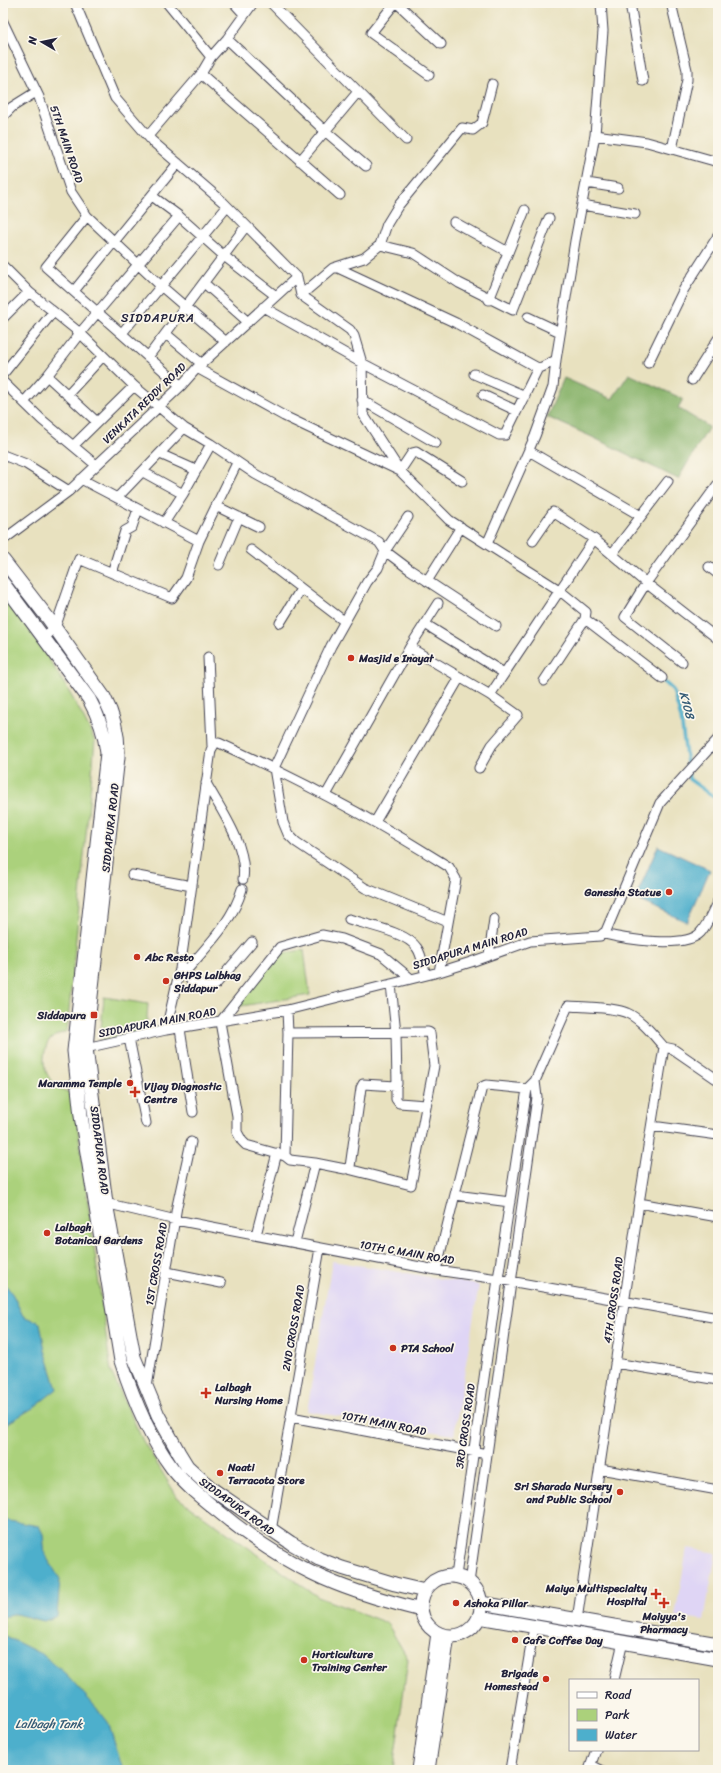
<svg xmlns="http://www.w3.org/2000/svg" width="721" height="1773" font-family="Sriracha,sans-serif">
  <rect width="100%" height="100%" fill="#fbf7ec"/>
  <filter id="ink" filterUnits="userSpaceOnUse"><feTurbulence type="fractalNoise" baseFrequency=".025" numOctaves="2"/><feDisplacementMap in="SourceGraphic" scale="8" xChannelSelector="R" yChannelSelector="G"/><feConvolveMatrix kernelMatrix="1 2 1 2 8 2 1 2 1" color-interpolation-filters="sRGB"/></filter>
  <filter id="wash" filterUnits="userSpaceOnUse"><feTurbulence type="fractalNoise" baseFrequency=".012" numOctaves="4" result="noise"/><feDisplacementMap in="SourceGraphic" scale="16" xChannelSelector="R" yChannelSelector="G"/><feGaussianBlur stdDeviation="0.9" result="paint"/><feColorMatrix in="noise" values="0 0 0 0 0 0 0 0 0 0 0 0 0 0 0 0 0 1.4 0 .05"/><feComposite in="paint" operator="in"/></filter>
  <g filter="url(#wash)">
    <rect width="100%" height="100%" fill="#e8e1bf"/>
    <path fill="#dfd5f5" d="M332,1261L479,1285L454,1435L307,1411Z
      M687,1548L716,1553L704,1620L675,1616Z"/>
    <path fill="#abd17b" stroke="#667a5b" d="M3,592L10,600C40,646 72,691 95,741L67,1031C60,1034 53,1036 48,1042C46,1045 46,1049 45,1051C40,1071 53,1090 73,1093L111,1372L143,1441L178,1498L318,1597L387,1623L408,1659L393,1770H3Z
      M304,950L310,995L235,1007L275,954Z
      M104,997L148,1004L146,1031L100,1040Z"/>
    <path fill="#88b36b" stroke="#556a53" d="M629,374L683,399L678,408L709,427L678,479L590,436L547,417L564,378L612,399Z"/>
    <path fill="#4dafcc" stroke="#386884" d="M658,846L710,870L687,922L635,899Z
      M3,1281L13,1295L23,1316L40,1323L45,1350L57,1389L33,1408L3,1426Z
      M3,1520L39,1526L43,1534L45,1555L60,1579L57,1616L44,1621L16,1614L3,1617Z
      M3,1635L43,1655L67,1675L100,1712L108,1722L123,1770H3Z"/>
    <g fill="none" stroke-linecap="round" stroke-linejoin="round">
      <path stroke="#4dafcc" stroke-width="3.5" d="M661,679L673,690L681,718L689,779L718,800"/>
    </g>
  </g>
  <g filter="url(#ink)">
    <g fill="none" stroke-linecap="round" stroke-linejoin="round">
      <g stroke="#403f4f" stroke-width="11">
        <path id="street" d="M75,3L115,98L152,141L223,202L297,277L301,295L350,330L354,336L362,363L363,414L400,471L449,520L559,590L586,612L585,619L544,681
          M167,3L211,57
          M234,3L244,14
          M271,3L406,140
          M395,3L371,33L429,75
          M397,3L441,44
          M601,3L603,31L595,135L647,142L718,162
          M630,3L643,81
          M671,3L687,70V80L672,149
          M3,22L39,97L71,192L87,216L46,267L181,386
          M227,39L325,131L366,166
          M201,74L340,195
          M3,116L12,107L36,92
          M148,136L201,74L211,57L227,39L253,3
          M300,161L357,93
          M587,183L618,188
          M152,196L179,216L224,256L276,296
          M582,205L635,214
          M87,216L161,286L226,342
          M454,222L508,252
          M380,245L387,224L398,206L462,128L473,130L482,123L492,84
          M3,266L29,292L80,333L134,386L184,428L211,444L255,474L379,542L385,551L378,568L367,582L331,646L274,768L283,822L288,834L296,842L365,888L448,922
          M333,268L364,258L380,245L413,253L459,283L513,310L549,218
          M204,283L248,322
          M74,291L178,163
          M301,295L333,268H338L456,323L538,368
          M489,300L525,210
          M263,307L362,363L499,435H505L538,368L542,367L556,360L575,241L595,135
          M528,317L560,332
          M3,318L29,292
          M122,333L227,207
          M166,334L202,364
          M148,357L246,226
          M648,363L684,289L718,236
          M197,368L284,416L400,471L412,453L416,452L462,481
          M3,374L53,312
          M474,374L525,396
          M47,376L97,422
          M692,380L718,339
          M3,382L42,420L96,465
          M67,395L103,356
          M483,395L517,411
          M362,400L436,443
          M24,402L47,376L80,333L179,216
          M74,445L134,386
          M529,451L641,516
          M160,454L196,470
          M3,455L26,464L69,491
          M143,472L183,494
          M81,479L199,541L237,463
          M117,498L184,428
          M216,506L259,527
          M408,517L385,551L409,569L496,626
          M164,523L183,494L211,444
          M3,540L69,491L181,386L197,368L297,277
          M533,541L553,512L594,539
          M487,544L535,436L553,387L556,360
          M251,550L344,621
          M612,554L668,481
          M219,565L239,517
          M709,567L718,574
          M112,573L125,531L132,527L138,509
          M427,581L461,527
          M585,619L662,678
          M280,623L301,589
          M425,624L504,673
          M43,637L55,628L79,559L172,598L186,578L199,541
          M412,649L490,695L518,715L492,745L479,768
          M208,657L212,746
          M682,662L625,617L646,583L718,639
          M490,695L594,539L646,583L718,484
          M206,783C221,810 248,847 243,879
          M326,795L410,647L438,603
          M375,822L460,677
          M132,875L192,886
          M349,919C367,925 407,932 417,948C422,955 423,966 426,975
          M604,934C624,939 685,949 700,933C707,926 713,910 718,901
          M489,955L494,919
          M186,971L191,980L208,988L216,984L252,942
          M179,974L186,971C208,945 233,921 242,889
          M287,1010L288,1033L285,1156L290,1160L315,1163L295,1242
          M180,1029L193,1112
          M166,1030L180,969L211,750L215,743H219C298,779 375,820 449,867L456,879L439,972
          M288,1033L428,1032L430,1033L434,1066L411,1185L348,1169
          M129,1038L146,1123
          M81,1049L166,1030L287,1010L439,972L471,962L530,941L600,936L606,931L660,803L718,739
          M396,1086V1099L399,1103L426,1105
          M652,1126L718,1135
          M285,1156L246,1145L242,1141L237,1132V1116L220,1022L280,947L322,935L342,939L381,954L410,978
          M315,1163L345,1169L350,1167L361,1088L363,1084L396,1086L397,1084L396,1033L391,984
          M455,1195L510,1202
          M101,1202L176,1220L436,1270L498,1279L718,1318
          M639,1203L718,1217
          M256,1235L277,1153
          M436,1270L482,1087L486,1085L527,1089
          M167,1272L221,1283
          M615,1363L718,1380
          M147,1387L177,1206L191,1142
          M291,1417L487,1454
          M600,1469L718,1490
          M271,1531L320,1248
          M456,1576L498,1279L527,1089L535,1081L568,1006C583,1007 614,1007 627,1013C641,1019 654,1036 664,1047
          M469,1583L537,1097L535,1081
          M577,1620L639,1203L664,1047L673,1049L718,1080
          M614,1680L623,1642
          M591,1765L601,1770
          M510,1770L534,1627
          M589,1770L596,1750"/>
      </g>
      <g stroke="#403f4f" stroke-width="15">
        <path id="secondary" d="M3,560L48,618L104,697C114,716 119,736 118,757L89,1014L86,1048L106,1203L134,1357L158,1415L179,1453L187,1466L212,1489L291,1543L319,1559L342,1568L395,1584L425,1591
          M3,583L89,699C99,717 105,733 107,753L74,1051L81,1116L121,1361C133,1398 149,1437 172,1468C185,1485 202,1498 218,1511C247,1535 279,1557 312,1573C346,1590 385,1601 421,1610
          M421 1606a30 30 0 1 1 60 0a30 30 0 1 1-60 0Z
          M481,1603L718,1644
          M479,1617L718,1659
          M419,1770L438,1633
          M428,1770L448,1636"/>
      </g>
      <use href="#street" stroke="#fff" stroke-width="9"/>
      <use href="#secondary" stroke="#fff" stroke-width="13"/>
    </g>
  </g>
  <g fill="#c8321e" stroke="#fbf7ec" stroke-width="1.5">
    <circle cx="351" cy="658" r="4"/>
    <circle cx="669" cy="892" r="4"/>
    <circle cx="137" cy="957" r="4"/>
    <circle cx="166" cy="981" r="4"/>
    <rect x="90" y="1011" width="8" height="8" rx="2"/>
    <circle cx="130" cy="1083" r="4"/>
    <path d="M133 1086h4v4h4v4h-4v4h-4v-4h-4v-4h4z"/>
    <circle cx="47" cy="1233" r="4"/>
    <circle cx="393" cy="1348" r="4"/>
    <path d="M204 1387h4v4h4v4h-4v4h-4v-4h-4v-4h4z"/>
    <circle cx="220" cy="1473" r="4"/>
    <circle cx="620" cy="1492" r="4"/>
    <path d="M654 1588h4v4h4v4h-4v4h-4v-4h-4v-4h4z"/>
    <circle cx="456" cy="1603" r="4"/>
    <path d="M662 1597h4v4h4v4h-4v4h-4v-4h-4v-4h4z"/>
    <circle cx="515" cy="1640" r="4"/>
    <circle cx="304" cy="1660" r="4"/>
    <circle cx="546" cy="1679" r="4"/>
  </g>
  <g text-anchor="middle" stroke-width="3.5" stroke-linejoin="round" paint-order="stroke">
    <g font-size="11" fill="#22223b" stroke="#fbf7ec">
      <text transform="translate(67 144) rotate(71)" y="4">5TH MAIN ROAD</text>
      <text transform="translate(144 403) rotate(-44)" y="4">VENKATA REDDY ROAD</text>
      <text transform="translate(110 828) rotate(-84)" y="4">SIDDAPURA ROAD</text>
      <text transform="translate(470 948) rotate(-17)" y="4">SIDDAPURA MAIN ROAD</text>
      <text transform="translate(157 1022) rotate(-11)" y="4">SIDDAPURA MAIN ROAD</text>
      <text transform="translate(100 1150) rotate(83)" y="4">SIDDAPURA ROAD</text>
      <text transform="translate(407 1252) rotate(10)" y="4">10TH C MAIN ROAD</text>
      <text transform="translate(156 1264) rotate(-80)" y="4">1ST CROSS ROAD</text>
      <text transform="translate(613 1300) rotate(-82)" y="4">4TH CROSS ROAD</text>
      <text transform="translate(293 1328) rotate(-80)" y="4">2ND CROSS ROAD</text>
      <text transform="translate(384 1423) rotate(11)" y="4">10TH MAIN ROAD</text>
      <text transform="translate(465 1426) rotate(-82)" y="4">3RD CROSS ROAD</text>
      <text transform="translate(237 1506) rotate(36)" y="4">SIDDAPURA ROAD</text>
    </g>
    <g font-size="11" font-weight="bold" fill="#22223b" stroke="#fbf7ec" text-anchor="start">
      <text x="359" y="662">Masjid e Inayat</text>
      <text x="661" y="896" text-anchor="end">Ganesha Statue</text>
      <text x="145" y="961">Abc Resto</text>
      <text x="174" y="979">GHPS Lalbhag<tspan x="174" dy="13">Siddapur</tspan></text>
      <text x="86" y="1019" text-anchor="end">Siddapura</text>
      <text x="122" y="1087" text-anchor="end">Maramma Temple</text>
      <text x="144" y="1090">Vijay Diagnostic<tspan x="144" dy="13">Centre</tspan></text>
      <text x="55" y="1231">Lalbagh<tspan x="55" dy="13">Botanical Gardens</tspan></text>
      <text x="401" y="1352">PTA School</text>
      <text x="215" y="1391">Lalbagh<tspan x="215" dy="13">Nursing Home</tspan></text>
      <text x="228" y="1471">Naati<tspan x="228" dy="13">Terracota Store</tspan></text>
      <text x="612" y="1490" text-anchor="end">Sri Sharada Nursery<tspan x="612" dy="13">and Public School</tspan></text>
      <text x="647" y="1592" text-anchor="end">Maiya Multispecialty<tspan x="647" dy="13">Hospital</tspan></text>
      <text x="464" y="1607">Ashoka Pillar</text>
      <text x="664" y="1620" text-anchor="middle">Maiyya's<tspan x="664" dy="13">Pharmacy</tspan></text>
      <text x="523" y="1644">Cafe Coffee Day</text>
      <text x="312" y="1658">Horticulture<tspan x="312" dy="13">Training Center</tspan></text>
      <text x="538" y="1677" text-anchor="end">Brigade<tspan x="538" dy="13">Homestead</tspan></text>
    </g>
    <g font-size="12" letter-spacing="1" fill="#22223b" stroke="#fbf7ec">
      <text x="158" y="322">SIDDAPURA</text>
    </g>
    <g font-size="12" font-style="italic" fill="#335a75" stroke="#fbf7ec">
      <text transform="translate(687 705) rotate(75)" y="4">K108</text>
      <text x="49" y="1728">Lalbagh Tank</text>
    </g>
  </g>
  <rect width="721" height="1773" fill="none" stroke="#fbf7ec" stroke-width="16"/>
  <rect x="569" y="1679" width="130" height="72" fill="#fbf7ec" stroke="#a4a2a5"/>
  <rect x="577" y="1692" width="20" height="6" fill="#ffffff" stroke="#a4a2a5"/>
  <text x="605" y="1699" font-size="12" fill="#22223b">Road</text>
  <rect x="577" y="1709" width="20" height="12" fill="#abd17b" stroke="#a4a2a5"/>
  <text x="605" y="1719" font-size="12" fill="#22223b">Park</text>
  <rect x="577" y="1729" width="20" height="12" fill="#4dafcc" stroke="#a4a2a5"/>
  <text x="605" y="1739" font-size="12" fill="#22223b">Water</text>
  <g transform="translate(42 42) rotate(279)" stroke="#fbf7ec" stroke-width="3" paint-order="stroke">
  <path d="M0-3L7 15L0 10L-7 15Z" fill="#22223b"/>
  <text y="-6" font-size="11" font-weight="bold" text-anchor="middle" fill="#22223b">N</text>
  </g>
</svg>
